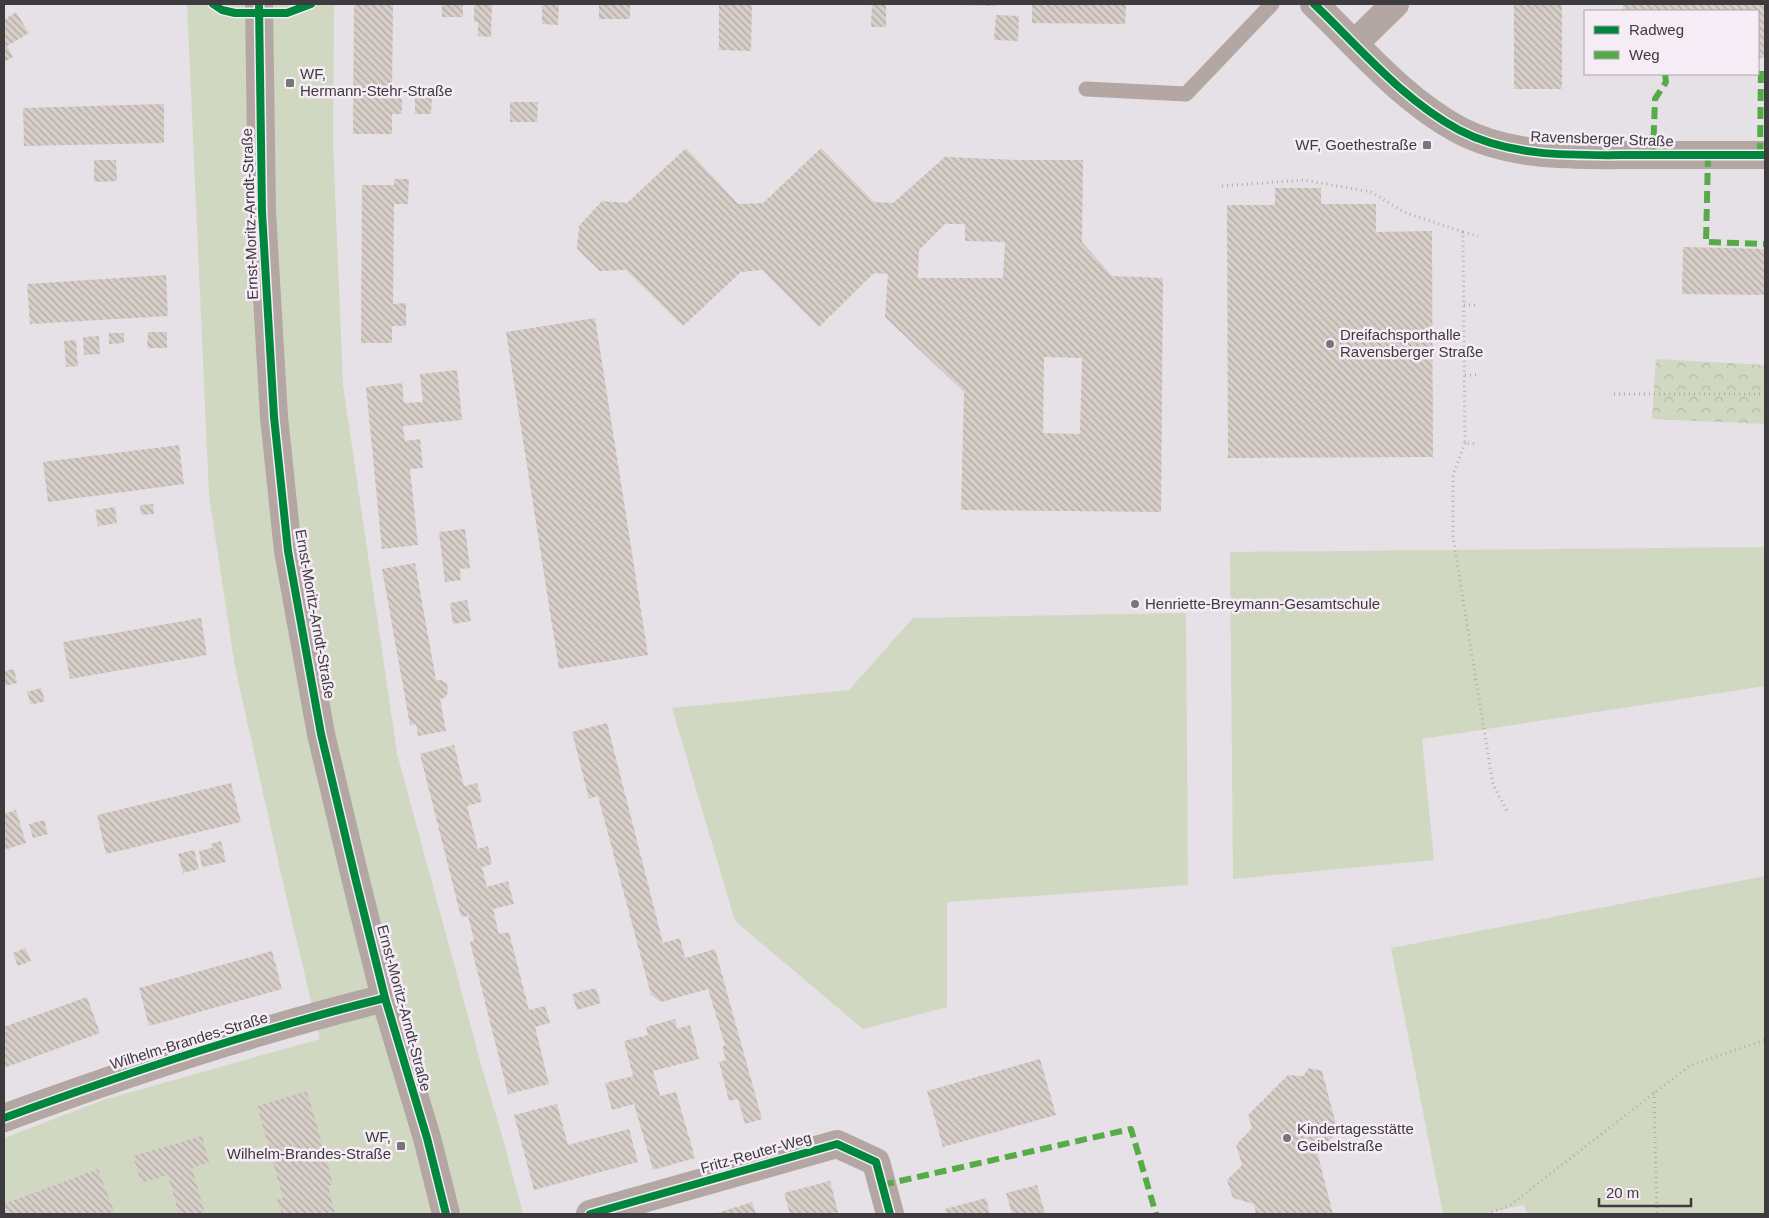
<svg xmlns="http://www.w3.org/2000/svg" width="1769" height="1218" font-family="Helvetica,sans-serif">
  <defs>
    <pattern id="forest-crowns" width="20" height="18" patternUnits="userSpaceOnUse" patternTransform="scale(1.25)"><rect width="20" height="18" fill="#d0d8c1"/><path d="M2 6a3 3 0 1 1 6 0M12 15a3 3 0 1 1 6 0" fill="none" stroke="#b4baa7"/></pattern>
    <pattern id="building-back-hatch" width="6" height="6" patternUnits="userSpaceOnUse" patternTransform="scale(1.25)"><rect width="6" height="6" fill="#d6cec7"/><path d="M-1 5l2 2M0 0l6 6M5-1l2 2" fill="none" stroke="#afa8a3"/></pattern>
  </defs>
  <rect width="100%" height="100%" fill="#e6e1e6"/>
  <path fill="#d0d8c1" d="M187,4H334L333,142L343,385L397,753L482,1068L505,1146L523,1214H4V1138L106,1099L320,1039L283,883L235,667L209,495Z
    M1765,547V686L1422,739L1434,860L1233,879L1230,552Z
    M1186,613L1188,885L947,902V1007L863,1029L735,921L672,708L849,690L913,618Z
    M1765,876V1214H1527L1524,1205L1481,1214H1443L1391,948Z"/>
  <path fill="url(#forest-crowns)" d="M1656,359L1765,365V424L1652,419Z"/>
  <path fill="url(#building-back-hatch)" fill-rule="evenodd" d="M354,4H393L392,96L402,97V114H392V134H353Z
    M442,4H463V17H442Z
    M474,4H492L491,37L478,36V22H474Z
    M542,4H559L558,25L542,24Z
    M599,4H630V19H599Z
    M719,4H752L751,51L719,50Z
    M872,4H886V27H871Z
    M961,4H995V6L961,5Z
    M1032,4H1126L1125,24L1032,23Z
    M1514,4H1562V89H1514Z
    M1623,4H1765V58H1758V11H1623Z
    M16,12L29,33L7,46L13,57L4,62V20Z
    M996,15L1019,16L1018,41L994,40Z
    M415,94H432L431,114H415Z
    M510,102H538L537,122H510Z
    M164,104V143L24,146L23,108Z
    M686,148L738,204L763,203L821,148L874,202L893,203L945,157L1017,160H1083L1082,242L1112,276L1163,278L1161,512L961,510L964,392L885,317L888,274L874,273L819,327L762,270L741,272L683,326L626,270L600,271L577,249L579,226L602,201L627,203ZM945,224H965V241L1005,242L1003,278H918L919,250ZM1044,357L1082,358L1080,434L1043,433Z
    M94,160H116L117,181L94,182Z
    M394,179H409L408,204H394L393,304L406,303V326H392V343H361L362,185H394Z
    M1275,188H1321V204H1376V232L1432,231L1433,457L1228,458L1227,205H1275Z
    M1683,247L1765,249V295L1682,294Z
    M166,275L168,316L30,324L27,284Z
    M595,318L648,655L559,669L506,332Z
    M148,332H167V348H147Z
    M109,333H124V343L109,344Z
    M99,336L100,354L84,355L83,337Z
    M76,340L78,366L66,367L64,341Z
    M457,370L462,420L403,426L405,441L420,439L423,468L410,469L418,545L382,549L366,387L402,383L404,403L423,402L420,374Z
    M179,445L184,484L48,502L43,462Z
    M153,504L154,514L141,515L140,505Z
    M115,507L117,523L98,526L95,510Z
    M465,529L470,568L460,569L461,580L445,582L439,532Z
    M415,563L436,680H441L447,684L448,693L445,698L440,699L446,731L418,736L416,724L410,725L382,569Z
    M467,600L471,621L453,624L450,603Z
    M201,618L207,655L70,679L63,642Z
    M14,669L17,683L4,686V671Z
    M41,688L45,701L31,705L27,692Z
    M607,723L663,943L680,938L685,958L715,949L762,1119L745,1124L738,1099L729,1101L719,1062L726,1060L722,1047L725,1045L708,989L661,1002L651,995L598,796L589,799L572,732Z
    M454,745L464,786L477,783L482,802L467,806L478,849L488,846L492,864L482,867L487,887L508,881L514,904L493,909L499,934L509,932L529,1010L545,1006L550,1023L535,1027L549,1084L508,1094L470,942L474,940L468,916L461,917L420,754Z
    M231,783L241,822L106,854L97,815Z
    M16,810L26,843L4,850V814Z
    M44,820L48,834L33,838L29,824Z
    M221,841L226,862L202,867L199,851L212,848L211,844Z
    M194,850L199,869L183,873L178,854Z
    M25,948L31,961L18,966L13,953Z
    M272,951L282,989L149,1026L139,988Z
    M596,988L601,1003L577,1010L572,994Z
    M87,997L100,1033L4,1068V1027Z
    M675,1019L677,1029L690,1025L699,1059L653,1071L660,1096L676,1092L695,1158L653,1170L634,1104L612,1110L605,1083L633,1076L624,1041L648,1035L646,1027Z
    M1040,1059L1056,1115L943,1147L927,1091Z
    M1309,1068L1322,1071L1338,1132L1317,1152L1333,1214H1256L1254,1204L1233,1198L1227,1180L1242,1165L1236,1145L1252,1128L1248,1115L1288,1075L1303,1076Z
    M307,1091L333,1184L328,1186L335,1214H282L277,1199L283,1198L257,1106Z
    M557,1104L568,1145L629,1129L638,1162L534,1190L514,1115Z
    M202,1136L209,1163L192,1168L205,1214H179L168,1175L141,1183L133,1156Z
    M98,1169L114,1211L107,1214H4V1204Z
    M830,1181L838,1212L831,1214H790L784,1193Z
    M1037,1185L1045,1214H1012L1006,1193Z
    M986,1198L990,1214H946L945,1209Z
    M752,1202L756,1214H714Z"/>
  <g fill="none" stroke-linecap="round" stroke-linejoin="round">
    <path stroke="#b5abaa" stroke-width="3" stroke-dasharray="1 4" stroke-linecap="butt" d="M1222,186L1304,180L1371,192L1406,213L1463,232L1465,443L1478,444
      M1463,232L1478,236
      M1464,305H1478
      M1465,375H1479
      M1614,394H1765
      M1465,443L1453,475V537L1493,785L1507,811
      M1654,1092L1657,1214
      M1487,1214L1509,1206L1689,1066L1765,1040"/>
    <path stroke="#b4a6a2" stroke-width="15" d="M1086,89L1186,94L1272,4"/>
    <path stroke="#b4a6a2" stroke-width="28" d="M259,4L262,212L274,417L288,551L321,734L355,877L385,998L427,1138L446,1214
      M1314,4C1360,48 1402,99 1459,130C1514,159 1580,155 1640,155C1682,155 1724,155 1765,155
      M1354,44L1395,4
      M4,1118C129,1072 256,1030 385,998
      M590,1214L837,1144L876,1162L890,1214"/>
    <path stroke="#55ac46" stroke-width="6" stroke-dasharray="12 6" stroke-linecap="butt" d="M1653,155L1655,99L1666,82L1665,74
      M1708,155L1706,242L1765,244
      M1760,155L1761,66
      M882,1185L1131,1129L1156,1214"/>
    <g stroke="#f5ecf6" stroke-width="11">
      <path id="cycleway" d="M213,4L222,10L235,13H287L311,4
        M259,4L262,212L274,417L288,551L321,734L355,877L385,998L427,1138L446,1214
        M1314,4C1360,48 1402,99 1459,130C1514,159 1580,155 1640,155C1682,155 1724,155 1765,155
        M4,1118C129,1072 256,1030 385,998
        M590,1214L837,1144L876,1162L890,1214"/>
    </g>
    <use href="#cycleway" stroke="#00873e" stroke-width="8"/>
  </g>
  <g fill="#797579" stroke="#f5ecf6" stroke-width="2">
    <rect x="285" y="78" width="10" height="10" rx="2.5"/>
    <rect x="1422" y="140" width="10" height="10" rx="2.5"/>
    <circle cx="1330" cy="344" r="5"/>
    <circle cx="1135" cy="604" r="5"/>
    <circle cx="1287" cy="1138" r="5"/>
    <rect x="396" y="1141" width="10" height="10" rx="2.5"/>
  </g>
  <g text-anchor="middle" stroke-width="5" stroke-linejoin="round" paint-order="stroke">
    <g font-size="15" fill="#3e3b3e" stroke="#f5ecf6" text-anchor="start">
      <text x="300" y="79">WF,<tspan x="300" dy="17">Hermann-Stehr-Straße</tspan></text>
      <text x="1417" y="150" text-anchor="end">WF, Goethestraße</text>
      <text x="1340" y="340">Dreifachsporthalle<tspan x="1340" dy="17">Ravensberger Straße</tspan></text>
      <text x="1145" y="609">Henriette-Breymann-Gesamtschule</text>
      <text x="1297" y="1134">Kindertagesstätte<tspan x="1297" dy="17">Geibelstraße</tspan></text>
      <text x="391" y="1142" text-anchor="end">WF,<tspan x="391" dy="17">Wilhelm-Brandes-Straße</tspan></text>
    </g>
    <g font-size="15" fill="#3e3b3e" stroke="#f5ecf6">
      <text transform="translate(1602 139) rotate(2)" y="5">Ravensberger Straße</text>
      <text transform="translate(250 214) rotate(-92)" y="5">Ernst-Moritz-Arndt-Straße</text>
      <text transform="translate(315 614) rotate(80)" y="5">Ernst-Moritz-Arndt-Straße</text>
      <text transform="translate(404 1008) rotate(75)" y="5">Ernst-Moritz-Arndt-Straße</text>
      <text transform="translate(189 1041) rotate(-17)" y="5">Wilhelm-Brandes-Straße</text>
      <text transform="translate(756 1153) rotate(-16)" y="5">Fritz-Reuter-Weg</text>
    </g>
  </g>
  <rect width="1769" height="1218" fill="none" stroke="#3e3b3e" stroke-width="10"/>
  <rect x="1584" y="10" width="175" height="65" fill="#f5ecf6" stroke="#aca5ac"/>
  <rect x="1594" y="26" width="25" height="8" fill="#00873e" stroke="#aca5ac"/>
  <text x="1629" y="35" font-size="15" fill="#3e3b3e">Radweg</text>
  <rect x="1594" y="51" width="25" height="8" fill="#55ac46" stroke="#aca5ac"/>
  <text x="1629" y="60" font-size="15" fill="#3e3b3e">Weg</text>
  <path d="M1599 1198v8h92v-8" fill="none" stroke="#3e3b3e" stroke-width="2.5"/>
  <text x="1606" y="1198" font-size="15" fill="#3e3b3e" stroke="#f5ecf6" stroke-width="4" paint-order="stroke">20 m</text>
</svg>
